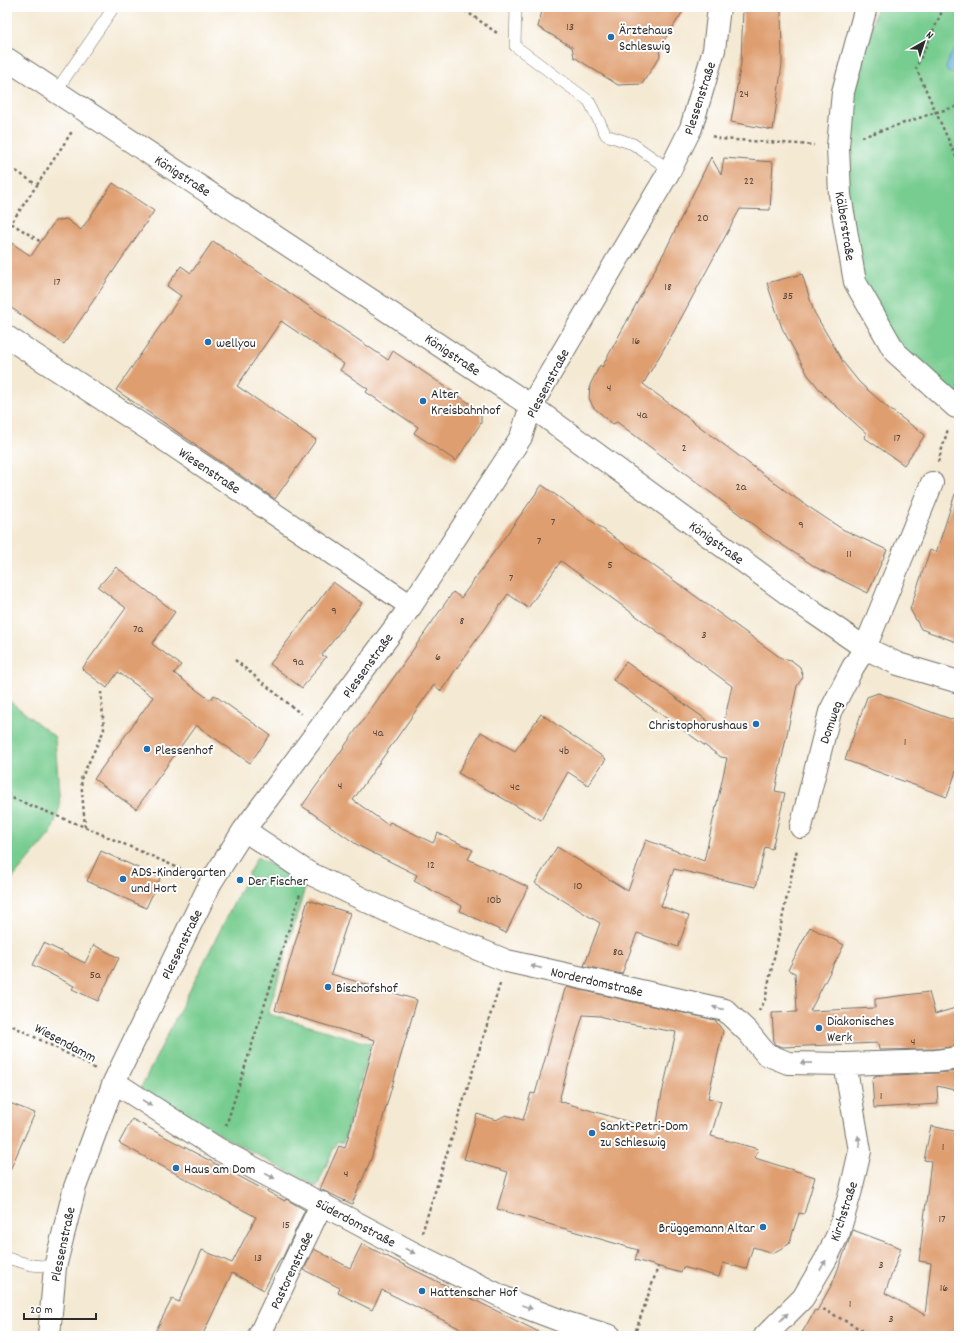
<svg xmlns="http://www.w3.org/2000/svg" width="966" height="1343" font-family="Dekko,sans-serif">
  <rect width="100%" height="100%" fill="#fff"/>
  <filter id="ink" filterUnits="userSpaceOnUse"><feTurbulence type="fractalNoise" baseFrequency=".025" numOctaves="2"/><feDisplacementMap in="SourceGraphic" scale="8" xChannelSelector="R" yChannelSelector="G"/><feConvolveMatrix kernelMatrix="1 2 1 2 8 2 1 2 1" color-interpolation-filters="sRGB"/></filter>
  <filter id="wash" filterUnits="userSpaceOnUse"><feTurbulence type="fractalNoise" baseFrequency=".012" numOctaves="4" result="noise"/><feDisplacementMap in="SourceGraphic" scale="16" xChannelSelector="R" yChannelSelector="G"/><feGaussianBlur stdDeviation="0.9" result="paint"/><feColorMatrix in="noise" values="0 0 0 0 0 0 0 0 0 0 0 0 0 0 0 0 0 1.4 0 .05"/><feComposite in="paint" operator="in"/></filter>
  <g filter="url(#wash)">
    <rect width="100%" height="100%" fill="#f4e9d3"/>
    <path fill="#77cc8f" stroke="#517c5d" d="M877,7H959V401L898,348L861,285L845,191L850,96Z
      M7,699L55,737L60,807L51,833L7,885Z
      M257,857L306,884L268,1014L371,1044L343,1143L337,1141L317,1187L139,1091Z"/>
    <path fill="#62b0dc" stroke="#466e84" d="M959,44V76L948,71L946,68L950,56Z"/>
    <g id="blocks">
      <path fill="#df9e70" fill-rule="evenodd" d="M543,7H686L659,48L660,56L642,84L618,85L574,57L572,47L538,27Z
        M743,7H781L782,64L773,130L731,122L741,63Z
        M711,157L721,175L724,158L773,162L770,210L740,209L673,333L643,384L791,495L842,529L887,550L868,593L817,568L763,532L617,422L613,424L593,407L589,398L590,385L600,365L602,367L666,249Z
        M113,183L154,211L64,344L7,305V240L31,256L55,221L66,219L81,230Z
        M213,241L388,360L393,351L481,411V423L456,461L414,433L418,427L366,392L368,389L340,370L344,364L281,321L237,386L316,440L275,499L116,390L181,296L167,286L181,266L191,273Z
        M802,274L814,312L843,362L859,382L888,408L925,435L904,465L865,438L866,433L825,396L808,375L782,328L767,283Z
        M542,485L781,658L791,660L800,667L803,677L797,686L775,791L785,793L772,849L765,847L756,887L674,869L661,906L689,916L678,947L637,933L622,974L584,966L600,923L535,883L557,847L628,891L646,840L704,861L727,758L721,757L613,680L626,662L722,731L732,686L561,561L528,608L508,594L441,691L434,685L353,800L388,825L390,822L433,843L438,833L473,850L468,859L528,887L506,933L460,911L462,906L414,881L417,875L359,846L302,806L383,692V693L453,592L461,598Z
        M955,494L959,495V643L921,629L910,609L930,550L936,553Z
        M116,567L175,612L152,644L181,665L174,673L210,700L214,695L270,735L250,763L196,725L136,809L94,779L153,697L118,672L107,688L82,669L126,608L98,587Z
        M333,582L362,603L322,655L326,657L302,688L270,664Z
        M878,693L959,722V763L947,797L845,760L867,697Z
        M541,714L606,759L588,785L568,772L541,820L458,773L481,732L515,751Z
        M101,851L160,878L146,908L87,881Z
        M308,900L350,913L331,974L417,1000L371,1159L352,1204L320,1189L339,1146L345,1148L375,1040L275,1010Z
        M810,927L844,945L810,1011L875,1008V999L929,992L935,1014L959,1007V1046L935,1049L879,1050L878,1043L783,1047L774,1044L772,1013L797,1012L795,973L788,970Z
        M44,943L85,963L94,945L119,958L98,1001L72,989L74,986L33,965Z
        M567,987L715,1020L723,1031L708,1098L721,1101L711,1136L758,1149L755,1158L815,1177L804,1214L799,1213L789,1244L773,1253L753,1247L746,1269L723,1263L719,1277L683,1267L681,1273L635,1260L638,1250L497,1209L508,1172L464,1159L477,1114L496,1120L506,1115L523,1120L531,1093L535,1094L565,989ZM583,1015L600,1016L624,1023L676,1032L661,1098L656,1130L559,1101L571,1056Z
        M959,1071V1091L937,1086L938,1104L874,1108L872,1079L875,1076L936,1073Z
        M7,1102L35,1113L7,1177Z
        M132,1119L285,1201L286,1199L305,1210L282,1259L281,1258L264,1290L232,1273L202,1336H153L172,1299L179,1302L202,1250L232,1263L256,1217L119,1143Z
        M931,1126L959,1132V1336H800L815,1310L817,1311L833,1282L853,1230L901,1248L885,1293L925,1315L931,1263L919,1261L931,1161L924,1160Z
        M362,1244L547,1336H475L382,1290L372,1310L338,1293L340,1288L304,1270L314,1249L350,1268Z"/>
    </g>
  </g>
  <g filter="url(#ink)">
    <use href="#blocks" fill-opacity="0" stroke="#716e66" stroke-width="1"/>
    <g fill="none" stroke-linecap="round" stroke-linejoin="round">
      <g stroke="#716e66" stroke-width="12">
        <path id="service" d="M516,7L515,46L589,101L606,135L633,144L670,170
          M56,91L114,7
          M7,1258L31,1265L55,1267"/>
      </g>
      <g stroke="#716e66" stroke-width="24">
        <path id="minor" d="M866,7L843,92L838,146L840,195L855,282L895,352L956,407H959
          M7,337L159,436L411,606
          M801,827L830,712L853,667L865,648L932,483
          M244,830L307,872L406,920L507,961L725,1010L748,1032L766,1054L788,1063L845,1064L936,1061L959,1058
          M114,1082L218,1149L415,1254L517,1304L567,1323L610,1336
          M49,1336L55,1267L75,1187L114,1082L211,882L244,830L411,606L521,437L531,406L814,613L865,648L898,664L959,682
          M259,1336L322,1203
          M765,1336L803,1298L826,1259L839,1232L851,1190L860,1151L845,1064"/>
      </g>
      <g stroke="#716e66" stroke-width="24">
        <path id="tertiary" d="M7,59L531,406L670,170L691,128L714,50L719,7"/>
      </g>
      <path stroke="#716e66" stroke-width="2.5" stroke-dasharray="3 3" stroke-linecap="butt" d="M460,7L497,33
        M944,7L916,68L957,159L959,171
        M712,136L720,139L814,145
        M862,137L937,112L959,106
        M16,171L37,185L11,223L41,242
        M37,185L73,130
        M938,462L948,429
        M235,660L301,714
        M7,796L85,827L190,873
        M85,827L81,779L104,730L101,692
        M759,1011L765,1000L797,849
        M7,1023L86,1063L95,1069
        M226,1126L300,894
        M422,1233L500,984
        M823,1309L873,1336
        M634,1336L658,1267"/>
      <use href="#service" stroke="#fff" stroke-width="11"/>
      <use href="#minor" stroke="#fff" stroke-width="22"/>
      <use href="#tertiary" stroke="#fff" stroke-width="22"/>
    </g>
    <defs><path id="oneway-solid" d="M-6-.8H1V-3.2L6.5 0L1 3.2V.8H-6Z"/></defs>
    <g fill="#a0a0a0">
      <use href="#oneway-solid" transform="translate(536 967) rotate(-167)"/>
      <use href="#oneway-solid" transform="translate(718 1008) rotate(-167)"/>
      <use href="#oneway-solid" transform="translate(806 1063) rotate(-179)"/>
      <use href="#oneway-solid" transform="translate(147 1103) rotate(33)"/>
      <use href="#oneway-solid" transform="translate(859 1141) rotate(-100)"/>
      <use href="#oneway-solid" transform="translate(270 1176) rotate(28)"/>
      <use href="#oneway-solid" transform="translate(410 1251) rotate(28)"/>
      <use href="#oneway-solid" transform="translate(823 1265) rotate(-59)"/>
      <use href="#oneway-solid" transform="translate(527 1307) rotate(20)"/>
      <use href="#oneway-solid" transform="translate(784 1317) rotate(-45)"/>
    </g>
  </g>
  <g fill="#1f6fb2" stroke="#fff" stroke-width="1.5">
    <circle cx="611" cy="37" r="4"/>
    <circle cx="208" cy="342" r="4"/>
    <circle cx="423" cy="401" r="4"/>
    <circle cx="756" cy="724" r="4"/>
    <circle cx="147" cy="749" r="4"/>
    <circle cx="123" cy="879" r="4"/>
    <circle cx="240" cy="880" r="4"/>
    <circle cx="328" cy="987" r="4"/>
    <circle cx="819" cy="1028" r="4"/>
    <circle cx="592" cy="1133" r="4"/>
    <circle cx="176" cy="1168" r="4"/>
    <circle cx="763" cy="1227" r="4"/>
    <circle cx="422" cy="1291" r="4"/>
  </g>
  <g text-anchor="middle" stroke-width="4" stroke-linejoin="round" paint-order="stroke">
    <g font-size="12" fill="#58483c">
      <text x="570" y="30">13</text>
      <text x="744" y="97">24</text>
      <text x="749" y="184">22</text>
      <text x="703" y="221">20</text>
      <text x="57" y="285">17</text>
      <text x="668" y="290">18</text>
      <text x="788" y="299">35</text>
      <text x="636" y="344">16</text>
      <text x="609" y="391">4</text>
      <text x="642" y="418">4a</text>
      <text x="897" y="441">17</text>
      <text x="684" y="451">2</text>
      <text x="741" y="490">2a</text>
      <text x="553" y="525">7</text>
      <text x="801" y="528">9</text>
      <text x="539" y="544">7</text>
      <text x="849" y="557">11</text>
      <text x="610" y="568">5</text>
      <text x="511" y="581">7</text>
      <text x="334" y="614">9</text>
      <text x="462" y="624">8</text>
      <text x="138" y="632">7a</text>
      <text x="704" y="638">3</text>
      <text x="438" y="660">6</text>
      <text x="298" y="665">9a</text>
      <text x="378" y="736">4a</text>
      <text x="905" y="745">1</text>
      <text x="564" y="754">4b</text>
      <text x="340" y="789">4</text>
      <text x="515" y="790">4c</text>
      <text x="431" y="868">12</text>
      <text x="578" y="889">10</text>
      <text x="494" y="903">10b</text>
      <text x="618" y="955">8a</text>
      <text x="95" y="978">5a</text>
      <text x="913" y="1045">4</text>
      <text x="881" y="1099">1</text>
      <text x="943" y="1150">1</text>
      <text x="346" y="1177">4</text>
      <text x="942" y="1222">17</text>
      <text x="286" y="1228">15</text>
      <text x="258" y="1261">13</text>
      <text x="881" y="1268">3</text>
      <text x="944" y="1291">16</text>
      <text x="850" y="1307">1</text>
      <text x="891" y="1322">3</text>
    </g>
    <g font-size="14" fill="#2b2b2b" stroke="#fff" text-anchor="start">
      <text x="619" y="34">Ärztehaus<tspan x="619" dy="16">Schleswig</tspan></text>
      <text x="216" y="347">wellyou</text>
      <text x="431" y="398">Alter<tspan x="431" dy="16">Kreisbahnhof</tspan></text>
      <text x="748" y="729" text-anchor="end">Christophorushaus</text>
      <text x="155" y="754">Plessenhof</text>
      <text x="131" y="876">ADS-Kindergarten<tspan x="131" dy="16">und Hort</tspan></text>
      <text x="248" y="885">Der Fischer</text>
      <text x="336" y="992">Bischofshof</text>
      <text x="827" y="1025">Diakonisches<tspan x="827" dy="16">Werk</tspan></text>
      <text x="600" y="1130">Sankt-Petri-Dom<tspan x="600" dy="16">zu Schleswig</tspan></text>
      <text x="184" y="1173">Haus am Dom</text>
      <text x="755" y="1232" text-anchor="end">Brüggemann Altar</text>
      <text x="430" y="1296">Hattenscher Hof</text>
    </g>
    <g font-size="14" fill="#2b2b2b" stroke="#fff">
      <text transform="translate(699 98) rotate(-72)" y="5">Plessenstraße</text>
      <text transform="translate(183 175) rotate(33)" y="5">Königstraße</text>
      <text transform="translate(846 226) rotate(81)" y="5">Kälberstraße</text>
      <text transform="translate(453 354) rotate(34)" y="5">Königstraße</text>
      <text transform="translate(547 383) rotate(-62)" y="5">Plessenstraße</text>
      <text transform="translate(210 470) rotate(34)" y="5">Wiesenstraße</text>
      <text transform="translate(717 542) rotate(36)" y="5">Königstraße</text>
      <text transform="translate(367 665) rotate(-54)" y="5">Plessenstraße</text>
      <text transform="translate(830 722) rotate(-71)" y="5">Domweg</text>
      <text transform="translate(181 944) rotate(-64)" y="5">Plessenstraße</text>
      <text transform="translate(597 981) rotate(13)" y="5">Norderdomstraße</text>
      <text transform="translate(66 1042) rotate(28)" y="5">Wiesendamm</text>
      <text transform="translate(843 1211) rotate(-72)" y="5">Kirchstraße</text>
      <text transform="translate(356 1222) rotate(28)" y="5">Süderdomstraße</text>
      <text transform="translate(62 1244) rotate(-78)" y="5">Plessenstraße</text>
      <text transform="translate(291 1270) rotate(-65)" y="5">Pastorenstraße</text>
    </g>
  </g>
  <rect width="966" height="1343" fill="none" stroke="#fff" stroke-width="24"/>
  <g transform="translate(924 42) rotate(39)" stroke="#ffffff" stroke-width="3" paint-order="stroke">
  <path d="M0-3L7 15L0 10L-7 15Z" fill="#2b2b2b"/>
  <text y="-6" font-size="11" font-weight="bold" text-anchor="middle" fill="#2b2b2b">N</text>
  </g>
  <path d="M24 1313v6h72v-6" fill="none" stroke="#2b2b2b" stroke-width="2"/>
  <text x="30" y="1313" font-size="12" fill="#2b2b2b" stroke="#ffffff" stroke-width="3" paint-order="stroke">20 m</text>
</svg>
